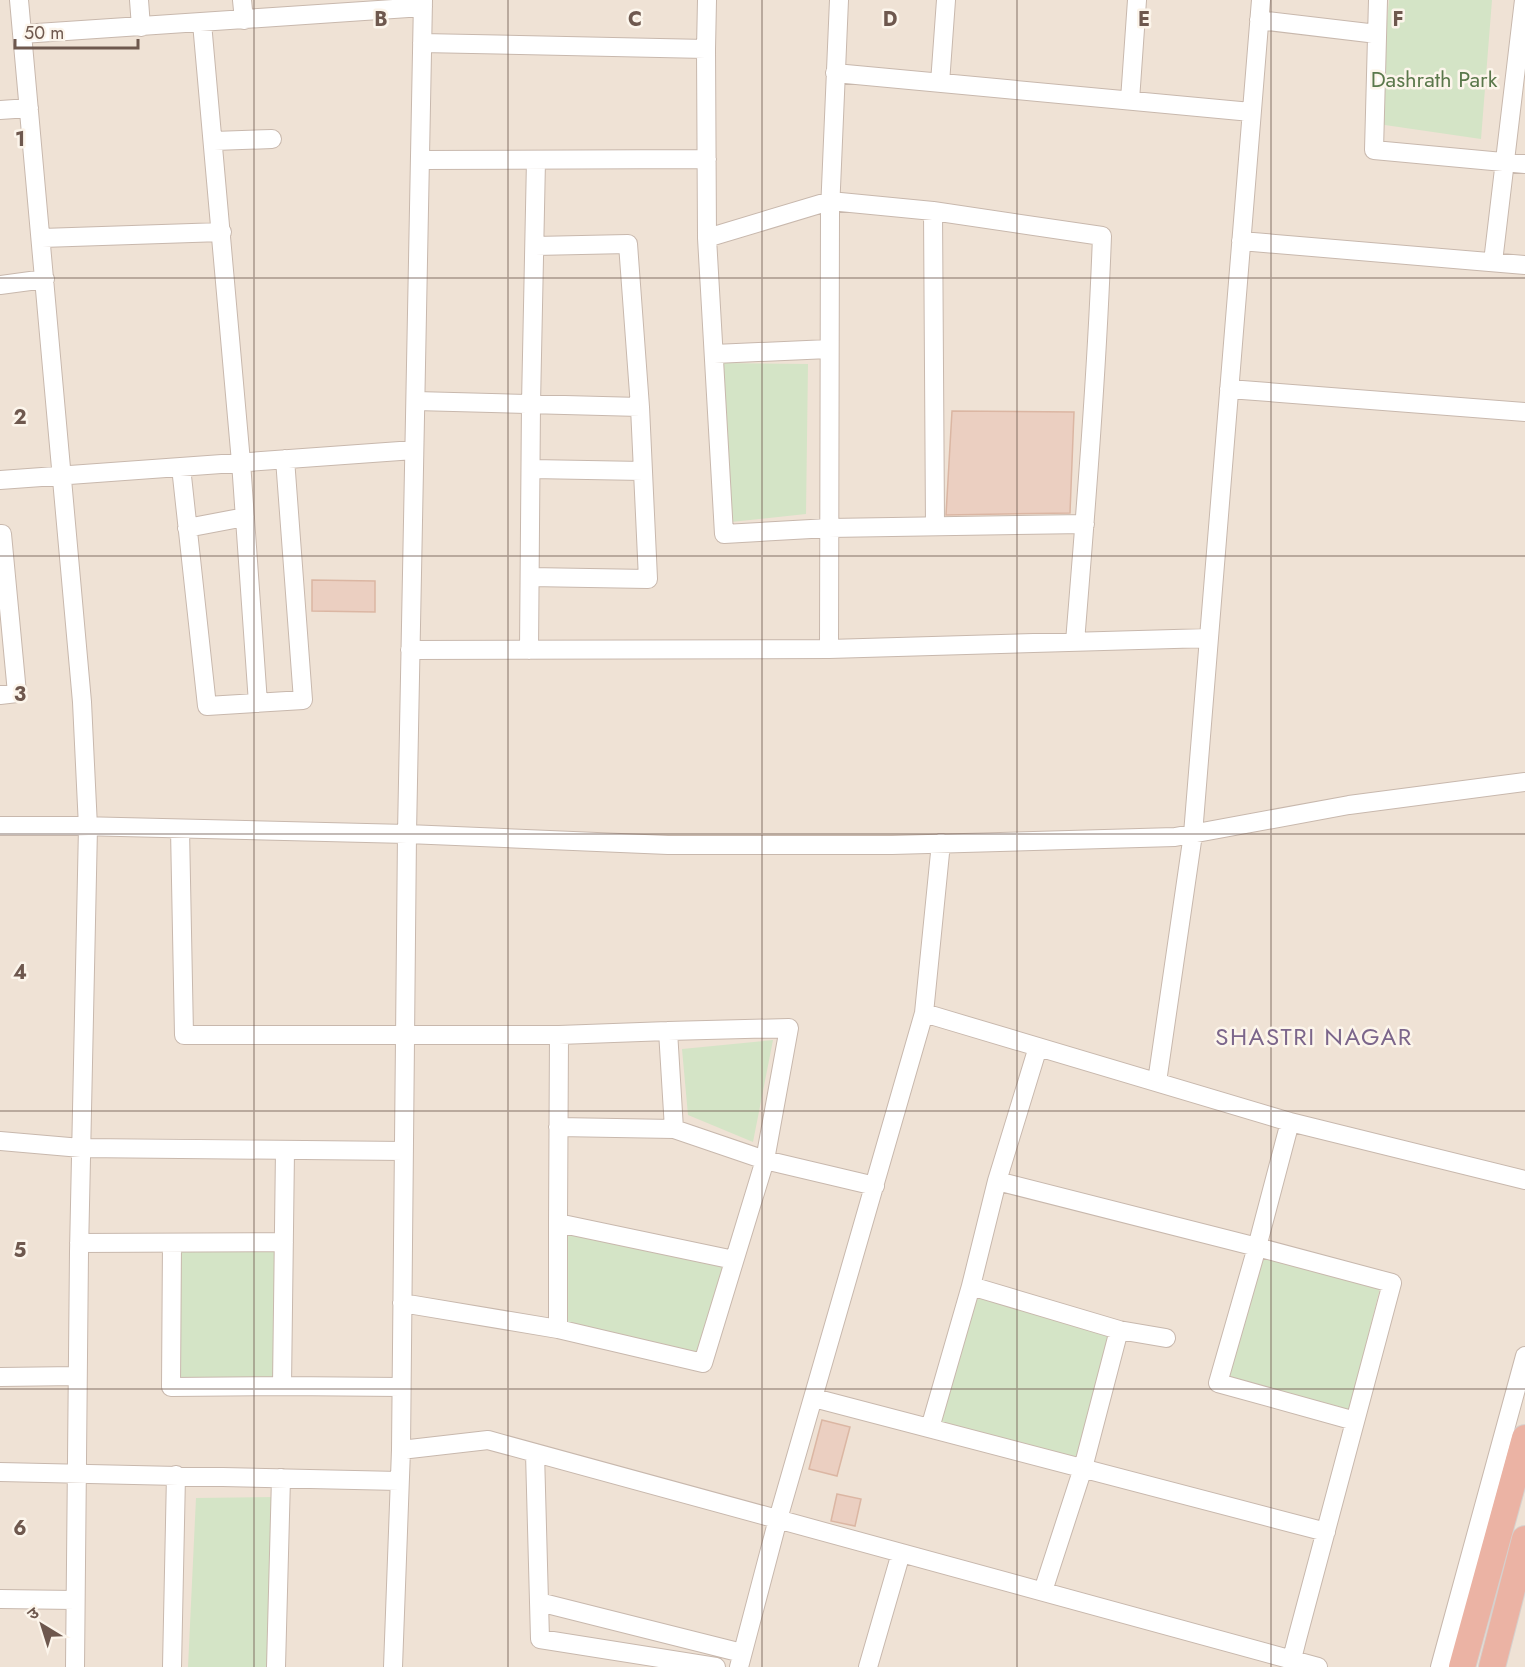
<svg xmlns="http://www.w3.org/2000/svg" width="1525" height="1667" font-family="Jost,'Noto Sans Devanagari',sans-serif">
  <rect width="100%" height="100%" fill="#f9f0e5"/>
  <path fill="#efe2d5" d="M0,0H1525V1667H0Z"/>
  <path fill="#d4e4c6" d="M1389,0H1492L1481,139L1378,124Z
    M721,363L808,364L806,514L731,522Z
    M773,1040L753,1142L688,1115L682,1049Z
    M565,1232L726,1265L696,1355L564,1323Z
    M274,1250V1380L178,1381L180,1251Z
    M1262,1258L1380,1288L1349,1412L1227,1376Z
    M977,1297L1109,1333L1078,1461L941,1422Z
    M277,1497L267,1667H188L196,1498Z"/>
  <path fill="#ebcfc1" stroke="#dbb6a3" stroke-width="1.5" d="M952,411L1074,412L1070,513L946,515Z
    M312,580L375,581V612L312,611Z
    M822,1420L850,1427L837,1476L809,1469Z
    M837,1494L861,1499L855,1526L831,1521Z"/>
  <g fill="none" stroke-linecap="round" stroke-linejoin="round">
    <g stroke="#c8b8ad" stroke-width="20">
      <path id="minor" d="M19,0L82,702L88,827L79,1252L75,1667
        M139,0L141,27
        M242,0L244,20
        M1378,0L1374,150L1525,164
        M1259,20L1377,34
        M202,23L241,462L258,703
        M22,34L423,7
        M422,43L706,49L707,0
        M706,49L707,238
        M835,73L1251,112
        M940,83L946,0
        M1130,100L1137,0
        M0,110L29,108
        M214,141L272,139
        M420,160L707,159
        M933,211L935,526
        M42,238L222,232
        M1241,241L1525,265
        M1493,262L1524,0
        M0,285L45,279
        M714,354L829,349
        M1229,389L1525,412
        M416,401L640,407L628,244L535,246
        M181,467L207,706L303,700L285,459
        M532,469L643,471
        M0,480L414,450
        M187,528L245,517
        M0,534H2L17,693L0,695
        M530,577L648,579L640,407
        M1075,642C1086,507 1097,372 1102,236L933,211L830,201L707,238L724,534L829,528L1085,524
        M829,649L830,211L839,0
        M410,650L829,649L1209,638
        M529,650L531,404L536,160
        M0,826H79L407,834L668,845H892L1175,837L1349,805L1525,782
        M180,829L184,1035H559
        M924,1013L941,843
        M789,1028L765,1160L674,1129L668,1031Z
        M1157,1082L1193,834L1261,0
        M558,1127L674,1129
        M0,1141L81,1148L404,1151
        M285,1150L282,1386L401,1387
        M997,1181L1038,1047
        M558,1223L559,1035L668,1031
        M79,1243L284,1242
        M172,1243L171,1387L282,1386
        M734,1260L558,1223V1329L703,1363L765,1160L875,1186
        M971,1286L997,1181L1257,1247L1290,1122
        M402,1303L558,1329
        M1119,1330L1166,1338
        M0,1377L77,1376
        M814,1398L1326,1532
        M930,1428L971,1286L1119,1330L1083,1468L1043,1591
        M401,1450L488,1440L1318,1667
        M535,1453L540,1639L716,1667
        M0,1472L399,1481
        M0,1599L75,1600
        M539,1602L742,1653
        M172,1667L176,1475
        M276,1667L281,1478
        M393,1667L401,1450L407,834L423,0
        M739,1667L778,1519L924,1013L1290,1122L1525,1180
        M868,1667L901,1553
        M1290,1667L1297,1639L1392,1283L1257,1247L1218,1383L1355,1421
        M1440,1667L1525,1356"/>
    </g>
    <g stroke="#d6d0cd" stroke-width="28">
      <path id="highway" d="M1462,1667L1525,1438
        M1492,1667L1525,1539"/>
    </g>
    <use href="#minor" stroke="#fff" stroke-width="18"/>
    <use href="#highway" stroke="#ebb3a4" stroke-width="26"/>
  </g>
  <path fill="none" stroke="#6e584e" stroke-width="1.5" stroke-opacity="0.55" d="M254,0V1667M508,0V1667M762,0V1667M1017,0V1667M1271,0V1667M0,278H1525M0,556H1525M0,834H1525M0,1111H1525M0,1389H1525"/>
  <g text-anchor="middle" stroke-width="5" stroke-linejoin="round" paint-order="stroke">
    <g font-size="22" fill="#5a784b" stroke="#fcf5eb">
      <text x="1434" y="87">Dashrath Park</text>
    </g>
    <g font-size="24" letter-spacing="1.5" fill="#7c668b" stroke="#fcf5eb">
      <text x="1314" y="1045">SHASTRI NAGAR</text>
    </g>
  </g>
  <g font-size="20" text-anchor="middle" font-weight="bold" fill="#6e584e" stroke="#fcf5eb" stroke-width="5" stroke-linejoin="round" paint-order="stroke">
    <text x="381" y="26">B</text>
    <text x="635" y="26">C</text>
    <text x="890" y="26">D</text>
    <text x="1144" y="26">E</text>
    <text x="1398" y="26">F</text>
    <text x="20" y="146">1</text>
    <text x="20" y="424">2</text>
    <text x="20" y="701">3</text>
    <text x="20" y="979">4</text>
    <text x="20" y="1257">5</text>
    <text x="20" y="1535">6</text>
  </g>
  <g transform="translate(42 1625) rotate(322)" stroke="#fcf5eb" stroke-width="4.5" paint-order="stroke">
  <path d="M0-4.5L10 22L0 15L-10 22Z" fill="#6e584e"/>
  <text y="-9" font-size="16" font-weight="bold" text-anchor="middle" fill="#6e584e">उ</text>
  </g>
  <path d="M15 39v9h123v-9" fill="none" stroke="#6e584e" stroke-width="3"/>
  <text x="24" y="39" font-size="18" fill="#6e584e" stroke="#fcf5eb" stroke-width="4.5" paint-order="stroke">50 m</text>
</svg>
